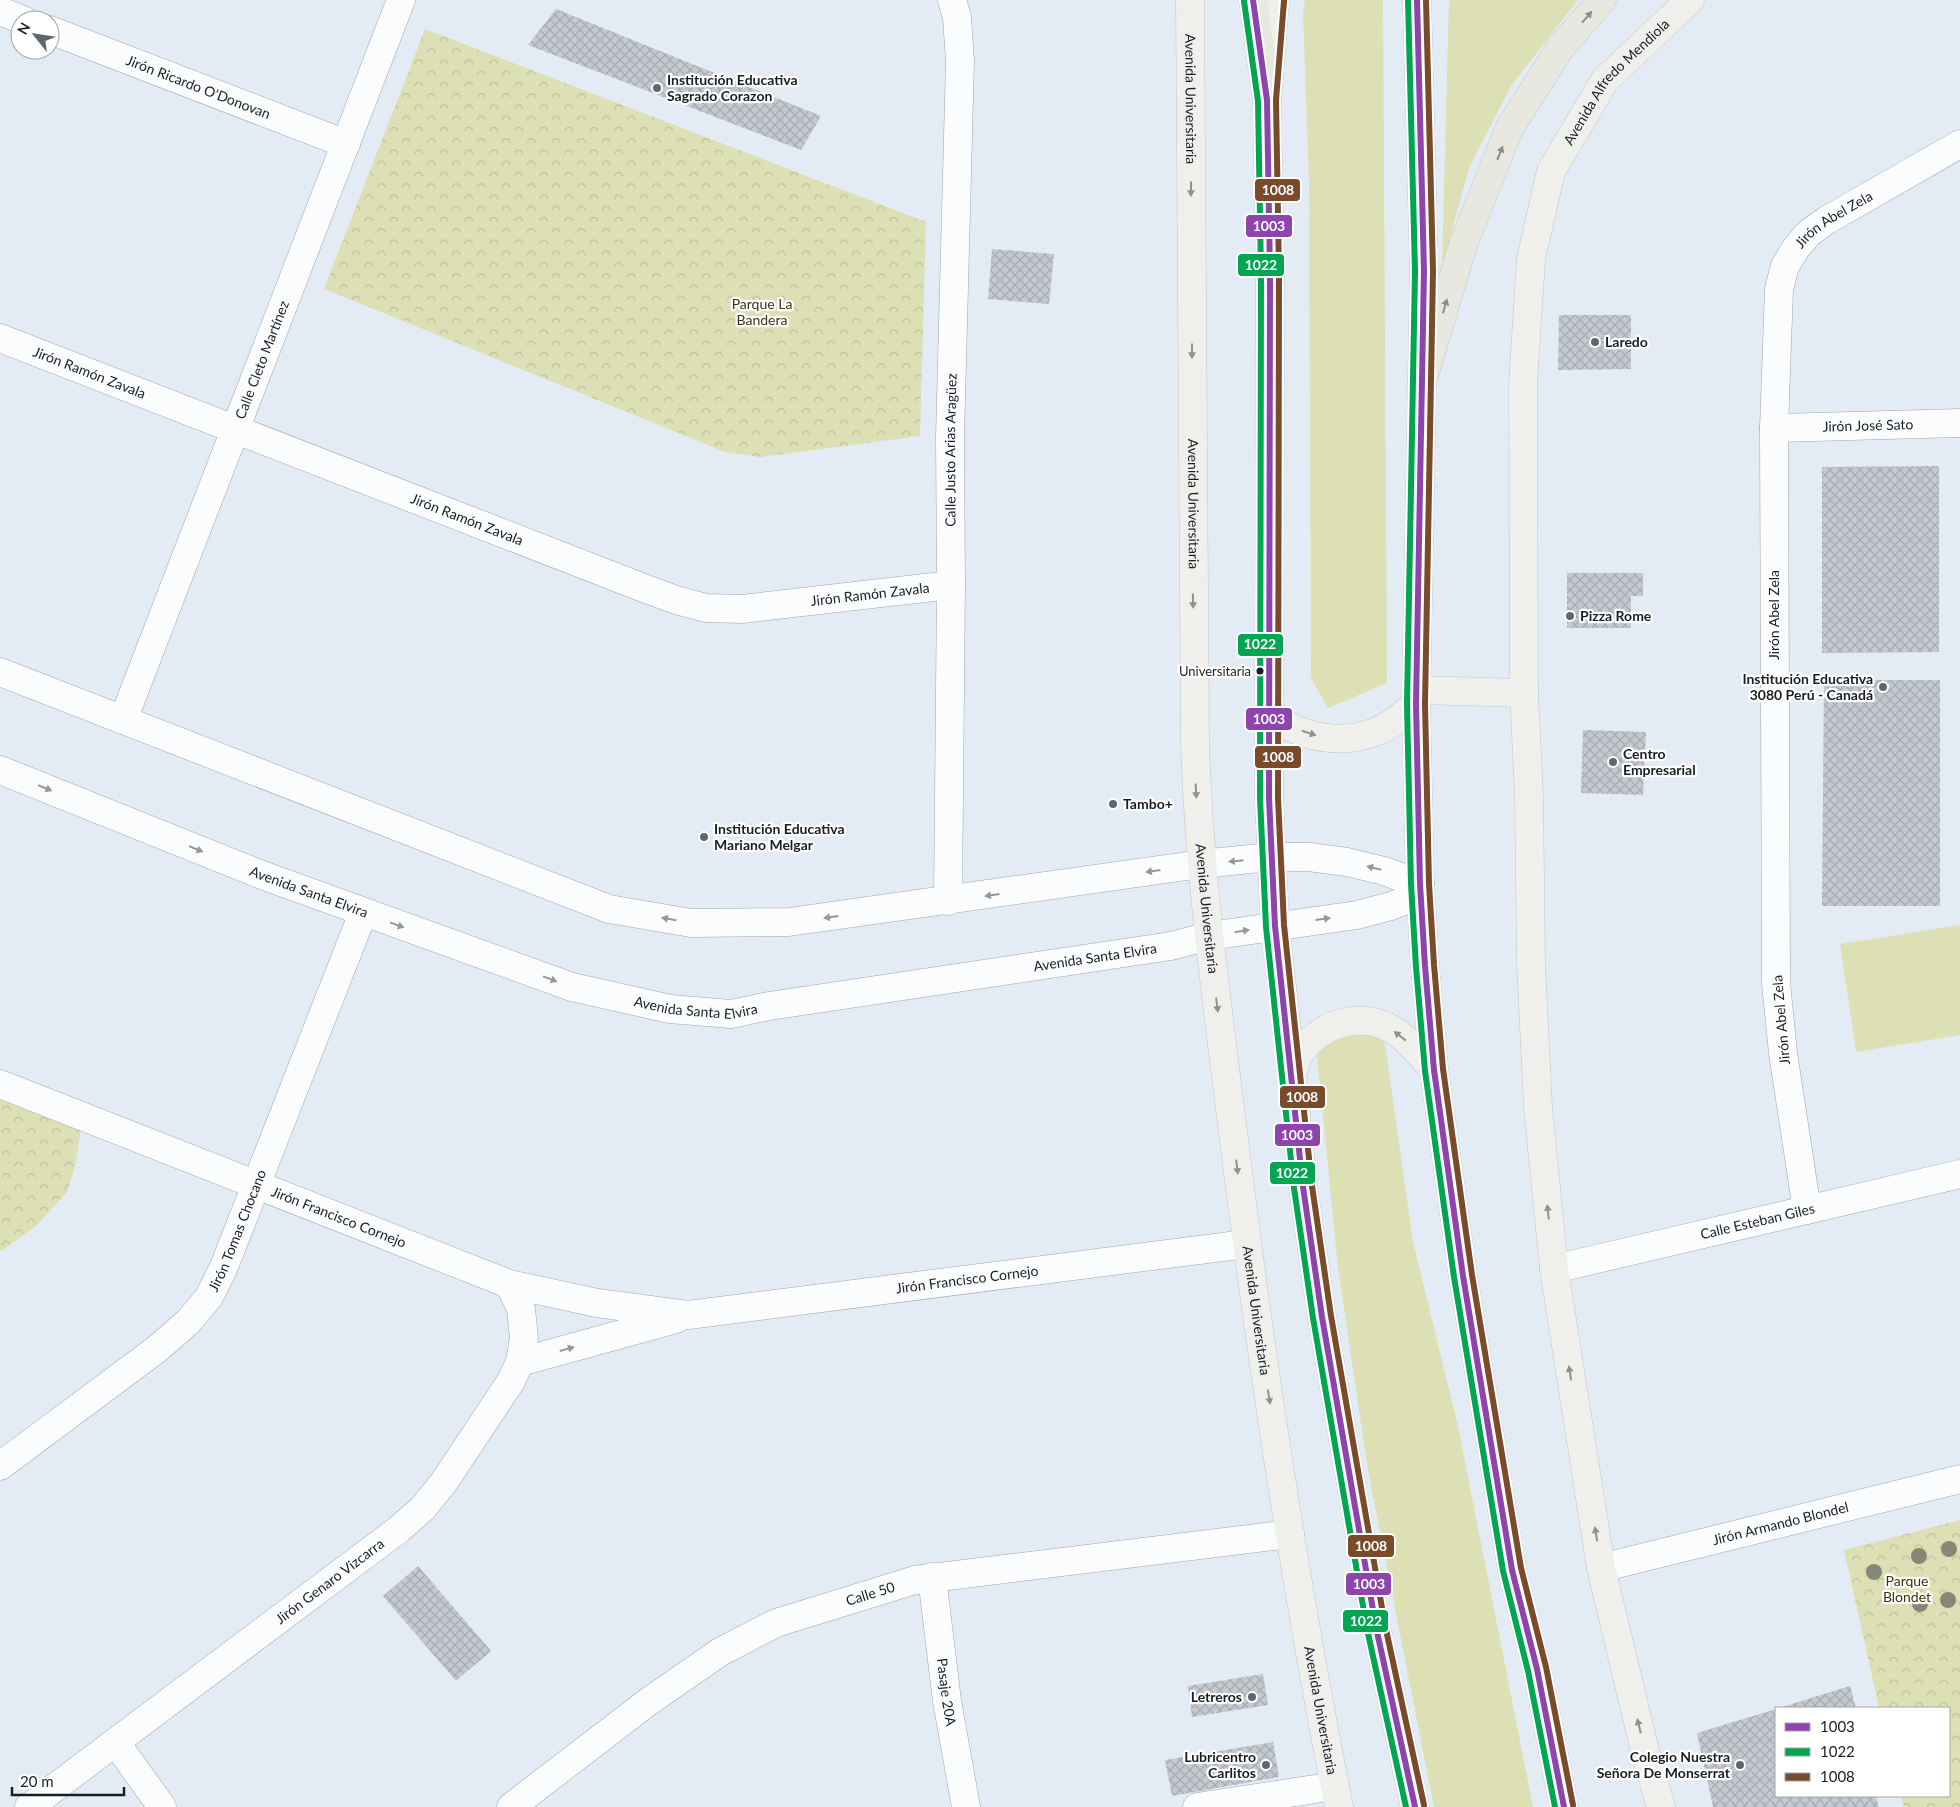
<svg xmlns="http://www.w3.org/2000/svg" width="1960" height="1807" font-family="Lato,sans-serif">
  <defs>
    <pattern id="park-crowns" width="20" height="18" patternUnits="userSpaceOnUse" patternTransform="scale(1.25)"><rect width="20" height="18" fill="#dde0b5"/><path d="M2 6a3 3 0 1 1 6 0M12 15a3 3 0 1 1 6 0" fill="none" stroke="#bdc09c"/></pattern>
    <pattern id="building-cross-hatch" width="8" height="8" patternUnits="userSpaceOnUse" patternTransform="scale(1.25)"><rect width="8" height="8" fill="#c3c9d0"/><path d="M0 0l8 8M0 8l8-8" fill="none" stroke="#a7acb2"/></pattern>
  </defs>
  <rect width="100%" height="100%" fill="#e3ecf4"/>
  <path fill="#dde0b5" d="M1305,0H1383L1387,683L1328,708L1311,678L1309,183L1303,15Z
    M1449,0H1578L1511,86L1469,168L1442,267Z
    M1960,925V1035L1856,1052L1840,944Z
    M1335,1034H1374L1385,1044L1413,1242L1458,1426L1533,1807H1434L1368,1471L1338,1268L1317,1055L1324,1044Z"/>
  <path fill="url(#park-crowns)" d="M425,29L926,222L920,436L760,457L725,452L324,289Z
    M0,1094L81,1128L75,1167L67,1192L37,1225L0,1252Z
    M1960,1520V1807H1904L1901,1796H1949V1708H1879L1844,1550Z"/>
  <path fill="url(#building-cross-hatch)" d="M556,9L821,116L801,150L528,45Z
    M992,249L1054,254L1049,304L988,299Z
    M1559,315H1631V369L1558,370Z
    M1939,466V652L1822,653V467Z
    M1567,573H1643V596H1631V628H1567Z
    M1824,680H1940V906H1822Z
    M1583,730L1646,732L1643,795L1581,793Z
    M418,1566L491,1651L456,1681L383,1596Z
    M1263,1674L1268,1705L1192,1717L1188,1686Z
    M1850,1686L1856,1708H1779Z
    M1776,1709V1796H1876L1879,1807H1713L1697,1733Z
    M1273,1742L1279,1777L1172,1796L1165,1760Z"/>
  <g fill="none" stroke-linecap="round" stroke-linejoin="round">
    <g stroke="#9fa6ab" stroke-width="29">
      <g id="minor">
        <path d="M0,11L23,20"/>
        <path id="s1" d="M50,30L346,144"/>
        <path id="s2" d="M0,338L641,587L676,600L706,608L742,609L951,585"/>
        <path id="s3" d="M1774,428L1960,423"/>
        <path d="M0,672L609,909L691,923L789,922L1201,864L1270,857H1309L1347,862L1384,871L1420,884"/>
        <path id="s4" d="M123,720L401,0"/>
        <path id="s5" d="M0,770L262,875L572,987L670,1009L731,1014L769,1006L1171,946L1209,936L1357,915L1391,906L1420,895"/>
        <path id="s6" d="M948,901L951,585L950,437L960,61L957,17L952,0"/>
        <path id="s7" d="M0,1084L509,1284L597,1303L688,1315L1246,1244"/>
        <path id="s8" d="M1807,1210L1783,1053L1776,983L1774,428L1779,289L1785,266L1796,248L1809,233L1827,220L1960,144"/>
        <path id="s9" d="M1554,1269L1960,1174"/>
        <path d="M520,1362L676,1319"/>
        <path id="s10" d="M0,1466L157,1349L188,1322L209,1297L223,1269L363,913"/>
        <path id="s11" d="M1601,1568L1960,1479"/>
        <path id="s12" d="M932,1577L947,1701L966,1807"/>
        <path d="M116,1743L162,1807"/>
        <path id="s13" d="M29,1807L398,1530L423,1508L444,1482L511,1381L520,1362L524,1338L521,1309L509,1284"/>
        <path id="s14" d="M511,1807L648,1702L720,1652L776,1623L915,1580L1290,1534"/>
        <path d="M1197,1807L1335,1786"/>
      </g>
    </g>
    <g stroke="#c2c6cb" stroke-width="29">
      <g id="major">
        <path id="s15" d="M1190,0L1195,743C1199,871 1216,997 1232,1124C1260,1353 1294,1581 1339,1807"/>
        <path d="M1275,0L1267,100L1270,274L1269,798L1275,926L1292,1074L1303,1187L1322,1317L1376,1627L1415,1807"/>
        <path d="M1417,0L1424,271L1416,704L1420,884L1425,966L1434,1070L1463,1276L1512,1570L1537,1669L1564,1807"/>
        <path d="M1417,690L1524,693"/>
        <path d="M1268,709C1273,714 1279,721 1285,724C1312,740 1347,743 1375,732C1391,726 1404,714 1416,704"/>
        <path d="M1292,1074C1295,1067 1297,1058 1301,1052C1322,1022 1364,1010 1396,1032C1411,1042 1422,1057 1434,1070"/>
        <path id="s16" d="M1661,1807L1646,1755L1601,1568L1554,1269L1538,1107L1531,964L1529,795L1524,693L1523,384L1531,259L1551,171L1605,80L1690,0"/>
      </g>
    </g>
    <g stroke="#c2c6cb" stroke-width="29">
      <path id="highway" d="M1253,0L1267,100
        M1421,386L1463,245L1509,129L1561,47L1602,0"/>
    </g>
    <use href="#minor" stroke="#fbfcfd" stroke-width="28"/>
    <use href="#major" stroke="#eff0ec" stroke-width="28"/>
    <use href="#highway" stroke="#e7e8e0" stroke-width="28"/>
    <g stroke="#fff" stroke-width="10">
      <path id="bus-1" d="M1253,0L1267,100L1270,274L1269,798L1275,926L1303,1187L1322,1317L1376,1627L1415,1807
        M1417,0L1424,271L1416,704L1420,884L1425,966L1434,1070L1463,1276L1512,1570L1537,1669L1564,1807"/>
    </g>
    <g stroke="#fff" stroke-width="10">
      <path id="bus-2" d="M1408,0L1415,271L1407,704L1411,884L1416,967L1425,1071L1454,1277L1503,1571L1528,1671L1555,1807
        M1244,1L1258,101L1261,274L1260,798L1266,927L1294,1188L1313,1318L1367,1629L1406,1807"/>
    </g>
    <g stroke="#fff" stroke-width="10">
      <path id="bus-3" d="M1426,0L1433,271L1425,704L1429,884L1434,965L1443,1069L1472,1275L1521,1568L1546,1667L1573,1805
        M1284,1L1276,100L1279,274L1278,798L1284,925L1312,1186L1331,1316L1385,1625L1424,1805"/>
    </g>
    <use href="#bus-1" stroke="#8e44ad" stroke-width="6"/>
    <use href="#bus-2" stroke="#00a651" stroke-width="6"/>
    <use href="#bus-3" stroke="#7a4b2a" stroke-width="6"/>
  </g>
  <g fill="#858874">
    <circle cx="1949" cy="1549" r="8"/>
    <circle cx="1919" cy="1556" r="8"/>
    <circle cx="1874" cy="1572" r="8"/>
    <circle cx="1948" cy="1600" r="8"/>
    <circle cx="1920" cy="1604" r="8"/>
  </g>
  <defs><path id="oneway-solid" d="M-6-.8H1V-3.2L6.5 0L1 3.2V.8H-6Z" transform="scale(1.25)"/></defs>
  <g fill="#8a8d8b">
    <use href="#oneway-solid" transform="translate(1587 17) rotate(-49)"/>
    <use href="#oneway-solid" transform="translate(1500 153) rotate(-68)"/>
    <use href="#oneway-solid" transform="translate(1445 306) rotate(-74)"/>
  </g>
  <g fill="#8f9292">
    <use href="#oneway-solid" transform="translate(1191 189) rotate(90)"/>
    <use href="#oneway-solid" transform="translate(1192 351) rotate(90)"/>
    <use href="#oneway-solid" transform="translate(1193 601) rotate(89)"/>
    <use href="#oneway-solid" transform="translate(1309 733) rotate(17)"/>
    <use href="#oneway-solid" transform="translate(1196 791) rotate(87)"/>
    <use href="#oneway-solid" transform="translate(1217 1005) rotate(83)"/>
    <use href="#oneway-solid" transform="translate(1400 1036) rotate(-142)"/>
    <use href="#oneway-solid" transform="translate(1237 1167) rotate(83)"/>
    <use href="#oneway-solid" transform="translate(1548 1212) rotate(-96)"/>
    <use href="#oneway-solid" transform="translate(1570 1373) rotate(-99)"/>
    <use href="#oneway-solid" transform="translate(1269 1397) rotate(81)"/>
    <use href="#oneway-solid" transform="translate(1596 1534) rotate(-99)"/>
    <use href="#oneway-solid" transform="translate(1639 1726) rotate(-104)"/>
  </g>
  <g fill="#95989b">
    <use href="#oneway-solid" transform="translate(45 788) rotate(22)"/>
    <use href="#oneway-solid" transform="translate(196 849) rotate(22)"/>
    <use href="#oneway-solid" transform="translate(1236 861) rotate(174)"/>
    <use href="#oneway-solid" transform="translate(1374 868) rotate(-166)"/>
    <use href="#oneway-solid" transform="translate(1153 871) rotate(172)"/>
    <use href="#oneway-solid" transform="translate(992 895) rotate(172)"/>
    <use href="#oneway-solid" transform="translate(831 917) rotate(172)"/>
    <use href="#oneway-solid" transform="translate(669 919) rotate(-170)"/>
    <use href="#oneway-solid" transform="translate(1323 919) rotate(-8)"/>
    <use href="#oneway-solid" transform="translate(397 925) rotate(20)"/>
    <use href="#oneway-solid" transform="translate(1242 931) rotate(-9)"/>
    <use href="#oneway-solid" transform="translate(550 979) rotate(20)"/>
    <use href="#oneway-solid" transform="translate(567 1349) rotate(-16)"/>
  </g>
  <g fill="#60666d" stroke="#fff" stroke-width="2">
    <circle cx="657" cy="88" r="5"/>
    <circle cx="1595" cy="342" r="5"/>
    <circle cx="1570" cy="616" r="5"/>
    <circle cx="1883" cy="687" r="5"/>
    <circle cx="1613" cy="762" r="5"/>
    <circle cx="1113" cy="804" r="5"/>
    <circle cx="704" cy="837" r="5"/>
    <circle cx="1252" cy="1697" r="5"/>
    <circle cx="1266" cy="1765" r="5"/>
    <circle cx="1740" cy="1765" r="5"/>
  </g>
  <circle fill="#191e24" stroke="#fff" stroke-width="2" cx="1260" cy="671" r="4.5"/>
  <g text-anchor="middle" stroke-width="4.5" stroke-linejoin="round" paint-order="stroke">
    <g font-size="13" fill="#191e24" stroke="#fff" text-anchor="end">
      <text x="1251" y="676">Universitaria</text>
    </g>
    <g font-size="14" font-weight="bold" fill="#191e24" stroke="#fff" text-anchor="start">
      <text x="667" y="85">Institución Educativa<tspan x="667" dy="16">Sagrado Corazon</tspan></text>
      <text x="1605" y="347">Laredo</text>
      <text x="1580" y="621">Pizza Rome</text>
      <text x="1873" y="684" text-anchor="end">Institución Educativa<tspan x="1873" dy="16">3080 Perú - Canadá</tspan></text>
      <text x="1623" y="759">Centro<tspan x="1623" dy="16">Empresarial</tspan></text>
      <text x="1123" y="809">Tambo+</text>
      <text x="714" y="834">Institución Educativa<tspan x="714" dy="16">Mariano Melgar</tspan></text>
      <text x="1242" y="1702" text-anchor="end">Letreros</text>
      <text x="1256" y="1762" text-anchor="end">Lubricentro<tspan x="1256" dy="16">Carlitos</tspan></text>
      <text x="1730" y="1762" text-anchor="end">Colegio Nuestra<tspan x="1730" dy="16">Señora De Monserrat</tspan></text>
    </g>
    <g font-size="14" fill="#191e24" stroke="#fff">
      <text dy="5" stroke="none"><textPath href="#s16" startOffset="1762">Avenida Alfredo Mendiola</textPath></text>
      <text dy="5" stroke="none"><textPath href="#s1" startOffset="159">Jirón Ricardo O'Donovan</textPath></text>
      <text dy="5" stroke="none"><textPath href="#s15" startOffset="99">Avenida Universitaria</textPath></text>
      <text dy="5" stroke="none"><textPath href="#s8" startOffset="1016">Jirón Abel Zela</textPath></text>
      <text dy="5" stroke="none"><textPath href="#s4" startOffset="386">Calle Cleto Martínez</textPath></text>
      <text dy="5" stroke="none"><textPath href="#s2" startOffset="96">Jirón Ramón Zavala</textPath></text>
      <text dy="5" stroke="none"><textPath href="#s3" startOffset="94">Jirón José Sato</textPath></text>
      <text dy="5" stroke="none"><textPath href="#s6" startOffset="451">Calle Justo Arias Aragüez</textPath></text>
      <text dy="5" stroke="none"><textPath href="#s15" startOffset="504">Avenida Universitaria</textPath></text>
      <text dy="5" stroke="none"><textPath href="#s2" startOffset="501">Jirón Ramón Zavala</textPath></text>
      <text dy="5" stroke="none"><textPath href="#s2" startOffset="921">Jirón Ramón Zavala</textPath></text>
      <text transform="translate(1774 615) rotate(-90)" y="5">Jirón Abel Zela</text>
      <text dy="5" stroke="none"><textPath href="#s5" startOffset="332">Avenida Santa Elvira</textPath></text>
      <text dy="5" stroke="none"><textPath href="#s15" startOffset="909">Avenida Universitaria</textPath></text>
      <text dy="5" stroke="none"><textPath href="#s5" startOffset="1142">Avenida Santa Elvira</textPath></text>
      <text dy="5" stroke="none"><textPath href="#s5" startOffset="738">Avenida Santa Elvira</textPath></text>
      <text transform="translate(1781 1020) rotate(-95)" y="5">Jirón Abel Zela</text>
      <text dy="5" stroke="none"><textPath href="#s7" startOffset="364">Jirón Francisco Cornejo</textPath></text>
      <text dy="5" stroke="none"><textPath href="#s9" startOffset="209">Calle Esteban Giles</textPath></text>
      <text dy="5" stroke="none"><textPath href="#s10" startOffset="342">Jirón Tomas Chocano</textPath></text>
      <text dy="5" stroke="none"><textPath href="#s7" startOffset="1010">Jirón Francisco Cornejo</textPath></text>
      <text dy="5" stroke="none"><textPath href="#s15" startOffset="1314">Avenida Universitaria</textPath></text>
      <text dy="5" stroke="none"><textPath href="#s11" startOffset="185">Jirón Armando Blondel</textPath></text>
      <text dy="5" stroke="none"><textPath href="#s13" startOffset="376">Jirón Genaro Vizcarra</textPath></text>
      <text dy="5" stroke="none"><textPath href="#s14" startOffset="422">Calle 50</textPath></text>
      <text dy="5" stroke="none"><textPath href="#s12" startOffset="116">Pasaje 20A</textPath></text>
      <text dy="5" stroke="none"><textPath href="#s15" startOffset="1719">Avenida Universitaria</textPath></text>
    </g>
    <g font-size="14" fill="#38370b" stroke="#fff">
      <text x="762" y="309">Parque La<tspan x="762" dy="16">Bandera</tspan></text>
      <text x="1907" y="1586">Parque<tspan x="1907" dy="16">Blondet</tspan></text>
    </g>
  </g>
  <g stroke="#fff" stroke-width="2">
    <rect x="1254" y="178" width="47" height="24" rx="5" fill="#7a4b2a"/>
    <rect x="1245" y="214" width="48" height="24" rx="5" fill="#8e44ad"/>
    <rect x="1237" y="253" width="48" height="24" rx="5" fill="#00a651"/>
    <rect x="1237" y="633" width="47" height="24" rx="5" fill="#00a651"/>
    <rect x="1245" y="707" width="48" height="24" rx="5" fill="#8e44ad"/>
    <rect x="1254" y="745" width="48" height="24" rx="5" fill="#7a4b2a"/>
    <rect x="1279" y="1085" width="47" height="24" rx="5" fill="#7a4b2a"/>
    <rect x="1274" y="1123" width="47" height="24" rx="5" fill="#8e44ad"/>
    <rect x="1269" y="1161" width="47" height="24" rx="5" fill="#00a651"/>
    <rect x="1347" y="1534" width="48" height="24" rx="5" fill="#7a4b2a"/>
    <rect x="1345" y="1572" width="47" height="24" rx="5" fill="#8e44ad"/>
    <rect x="1342" y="1609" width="47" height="24" rx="5" fill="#00a651"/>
  </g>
  <g font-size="14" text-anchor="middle" font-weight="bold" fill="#fff">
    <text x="1278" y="195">1008</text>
    <text x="1269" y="231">1003</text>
    <text x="1261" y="270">1022</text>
    <text x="1260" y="649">1022</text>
    <text x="1269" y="724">1003</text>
    <text x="1278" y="762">1008</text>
    <text x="1302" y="1102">1008</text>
    <text x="1297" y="1140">1003</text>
    <text x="1292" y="1178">1022</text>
    <text x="1371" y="1551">1008</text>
    <text x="1369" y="1589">1003</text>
    <text x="1366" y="1626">1022</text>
  </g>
  <rect x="1775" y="1707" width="175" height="90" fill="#ffffff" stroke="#a3a5a7"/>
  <rect x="1785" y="1723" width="25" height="8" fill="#8e44ad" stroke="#a3a5a7"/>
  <text x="1820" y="1732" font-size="15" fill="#191e24">1003</text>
  <rect x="1785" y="1748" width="25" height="8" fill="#00a651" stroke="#a3a5a7"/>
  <text x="1820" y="1757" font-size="15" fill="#191e24">1022</text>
  <rect x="1785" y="1773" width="25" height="8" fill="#7a4b2a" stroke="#a3a5a7"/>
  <text x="1820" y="1782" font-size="15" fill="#191e24">1008</text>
  <g transform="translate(35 35) rotate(300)"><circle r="24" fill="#ffffff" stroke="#a3a5a7"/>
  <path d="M0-4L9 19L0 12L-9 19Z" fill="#60666d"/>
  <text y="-8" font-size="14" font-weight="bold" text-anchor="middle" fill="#191e24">N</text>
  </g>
  <path d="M12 1787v8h112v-8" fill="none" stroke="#191e24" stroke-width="2.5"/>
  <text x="20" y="1787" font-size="15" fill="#191e24" stroke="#ffffff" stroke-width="4" paint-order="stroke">20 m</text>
</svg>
